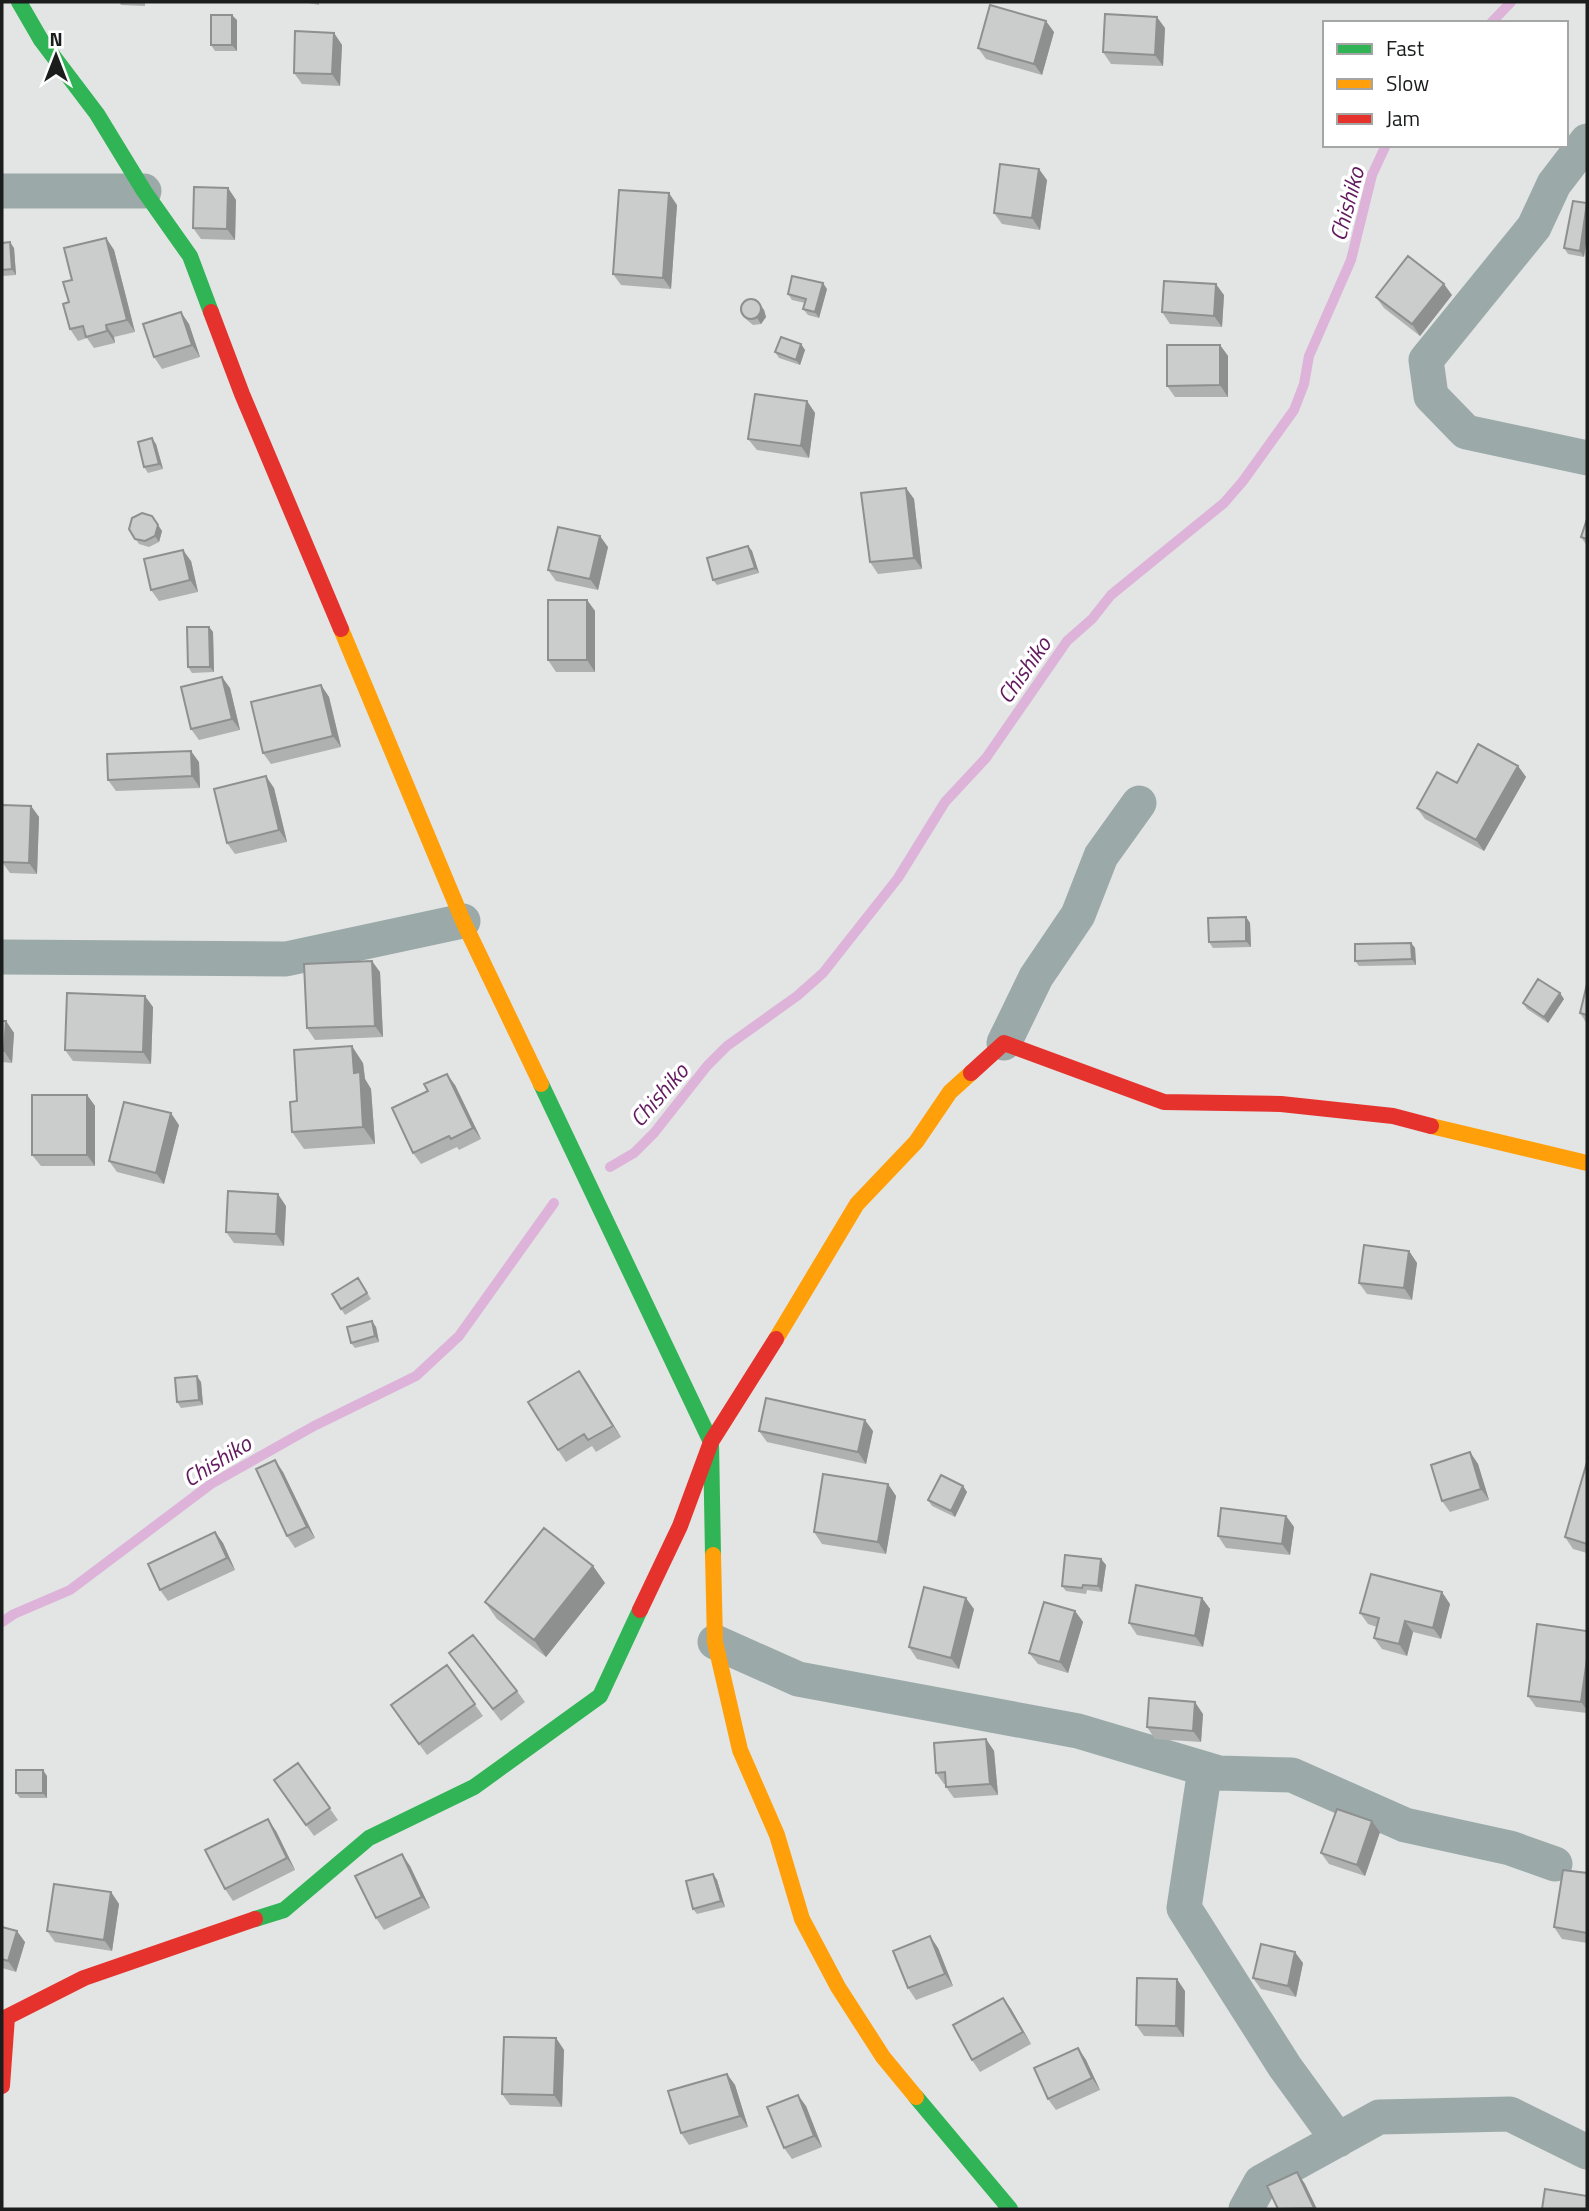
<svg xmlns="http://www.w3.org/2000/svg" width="1589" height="2211" font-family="'Titillium Web',sans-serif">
  <rect width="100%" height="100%" fill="#e2e5e4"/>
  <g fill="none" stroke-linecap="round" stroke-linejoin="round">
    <path stroke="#deb3da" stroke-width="10" d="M1491,23L1511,2
      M610,1167L634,1153L654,1133L707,1066L727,1046L797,996L823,973L898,878L945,802L986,758L1067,641L1092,619L1111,595L1224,503L1243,481L1294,410L1304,384L1309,356L1351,260L1372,175L1386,145
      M2,1622L14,1614L70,1590L211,1484L314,1426L416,1376L459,1336L554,1203"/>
    <path stroke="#9baaa8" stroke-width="35" d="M1587,141L1554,184L1534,227L1426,360L1431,396L1466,432L1587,458
      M2,191H144
      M2,957L286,959L463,921
      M1004,1043L1036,977L1078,915L1101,856L1139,803
      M715,1642L798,1679L1078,1731L1219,1773L1292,1775L1405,1825L1510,1848L1555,1864
      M1205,1769L1184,1908L1285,2067L1338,2140
      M1246,2209L1261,2182L1379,2117L1510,2114L1587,2152"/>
    <path stroke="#30b455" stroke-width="16" d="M19,2L41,40L97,114L144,191L190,256L211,312
      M541,1084L711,1442L713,1555
      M255,1919L284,1910L369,1838L474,1787L600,1696L640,1610
      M916,2097L1010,2209"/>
    <path stroke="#ff9f0a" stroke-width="16" d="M341,629L463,921L541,1084
      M1431,1126L1587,1163
      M776,1339L857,1204L916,1142L950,1092L971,1073
      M713,1555L715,1642L740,1750L777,1835L802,1919L838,1987L883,2057L916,2097"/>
    <path stroke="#e5322d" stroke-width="16" d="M211,312L242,394L341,629
      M971,1073L1004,1043L1164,1102L1281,1104L1393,1116L1431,1126
      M640,1610L680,1526L711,1442L776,1339
      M2,2086L7,2017L84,1978L255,1919"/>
  </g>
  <path fill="#afb0b0" d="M119,2H145V6L121,5Z
    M303,2H319V5Z
    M237,20V51H215L211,45Z
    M1165,28L1163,66L1111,64L1103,52Z
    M1054,32L1042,75L986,59L978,48Z
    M334,33L342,45L340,86L302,84L294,73Z
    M1047,180L1040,230L1002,224L994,213Z
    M228,188L236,200L235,240L201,239L193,228Z
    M1587,203V236L1584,257L1568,254L1564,248Z
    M677,205L671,289L621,285L613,274Z
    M106,238L114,250L135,332L114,337L115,343L94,348L87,338L78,341L70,329L69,302L72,280Z
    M2,243L14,248L16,275L2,276Z
    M827,289L819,318L808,315L803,309L805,303L792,300L788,294Z
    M1224,295L1222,327L1170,324L1162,312Z
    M1452,295L1420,336L1384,308L1376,297Z
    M764,310L766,317L761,324L753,325L747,320L743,315Z
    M189,324L200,357L162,369L154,357Z
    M801,344L805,350L800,365L779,358L775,352Z
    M1220,345L1228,356V397H1175L1167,386Z
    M807,401L815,413L809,458L757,450L748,439Z
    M156,444L163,469L148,473L144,467Z
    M906,488L914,499L922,569L878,574L870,562Z
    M152,516L162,531L159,542L149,547L139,544L129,529Z
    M1587,519V546L1581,537Z
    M748,546L752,551L759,573L717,585L713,580Z
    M608,547L598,590L556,581L548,570Z
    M191,561L198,592L159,601L151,590Z
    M587,600L595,611V672H556L548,660Z
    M209,627L213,632L214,672L192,673L188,667Z
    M321,685L329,697L341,747L271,764L263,753Z
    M230,688L240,730L199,740L191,729Z
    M199,762L200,788L116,791L108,780Z
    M1518,766L1526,777L1484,851L1425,819L1417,808L1457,783Z
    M274,788L287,842L235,854L227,843Z
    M2,805L31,806L39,817L37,874L10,873L2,862Z
    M1246,917L1250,923L1251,947L1213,948L1209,942Z
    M1411,943L1415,948L1416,965L1359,966L1355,961Z
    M380,972L383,1037L315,1040L307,1028Z
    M1587,984V1024L1580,1013Z
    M1564,999L1548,1023L1527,1009L1523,1003Z
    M153,1007L151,1064L73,1061L65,1050Z
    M2,1021H6L14,1033L12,1063L2,1062Z
    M363,1063L365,1079L371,1089L375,1144L304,1149L292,1132L297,1101Z
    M455,1085L481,1139L459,1150L457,1147L421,1164L413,1153Z
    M87,1095L95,1106V1166H41L32,1155Z
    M179,1125L164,1184L117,1172L109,1161Z
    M286,1206L284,1246L234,1243L226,1232Z
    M1409,1251L1417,1263L1412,1300L1367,1294L1359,1283Z
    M358,1278L371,1299L345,1315L332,1294Z
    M376,1327L379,1342L355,1348L351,1343Z
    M579,1371L621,1437L596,1452L592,1446L566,1462L558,1450Z
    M201,1382L203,1405L181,1408L177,1402Z
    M759,1431H873L866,1464L767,1442Z
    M1470,1452L1478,1464L1489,1500L1450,1512L1442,1501Z
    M1587,1462V1553L1573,1549L1565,1537Z
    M283,1472L315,1538L295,1548L287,1536Z
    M888,1484L896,1496L886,1554L822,1544L814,1532Z
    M963,1486L967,1492L955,1517L932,1506L928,1500Z
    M1286,1516L1294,1527L1290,1555L1226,1548L1218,1536Z
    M215,1532L223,1543L235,1570L168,1601L160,1590Z
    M1101,1559L1106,1565L1102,1592L1087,1590L1086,1594L1066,1591L1062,1586Z
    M593,1566L605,1583L546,1657L497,1619L485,1602Z
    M1202,1598L1210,1609L1203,1647L1137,1635L1129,1623Z
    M1450,1604L1441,1639L1413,1632L1407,1656L1382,1649L1374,1638L1377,1627L1368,1624L1360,1613Z
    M974,1609L959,1669L917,1659L909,1647Z
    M1075,1611L1083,1622L1068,1673L1038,1664L1029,1653Z
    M1587,1631V1713L1536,1707L1528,1696Z
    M449,1653L517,1691L525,1702L501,1721Z
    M447,1665L483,1716L427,1755L391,1705Z
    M1203,1714L1201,1742L1155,1739L1147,1727Z
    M986,1739L994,1751L998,1795L954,1798L946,1787V1784H944L936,1773Z
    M298,1763L338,1820L314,1836L274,1780Z
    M47,1776V1798H20L16,1793Z
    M1372,1821L1380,1832L1365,1876L1329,1864L1321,1853Z
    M276,1831L295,1870L233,1901L225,1889Z
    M410,1866L430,1908L384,1930L376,1918Z
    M1587,1873V1943L1562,1939L1554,1927Z
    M713,1874L717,1880L725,1907L697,1914L693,1909Z
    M111,1892L119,1904L112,1951L55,1942L47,1931Z
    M2,1927L25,1942L16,1972L2,1968Z
    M938,1948L953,1986L916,2000L908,1988Z
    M1303,1963L1296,1997L1261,1989L1253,1978Z
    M1185,1991L1184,2037L1144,2036L1136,2025Z
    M1003,1998L1011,2009L1031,2044L980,2072L972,2060Z
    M556,2038L564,2050L562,2107L510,2105L502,2094Z
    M1078,2048L1086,2060L1100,2090L1056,2110L1048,2099Z
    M727,2074L735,2085L748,2127L689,2145L681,2133Z
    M806,2106L822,2147L792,2159L784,2148Z"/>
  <path fill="#8e9090" d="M232,15L237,20V51L232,45Z
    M1157,17L1165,28L1163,66L1155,55Z
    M1046,21L1054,32L1042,75L1034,64Z
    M334,33L342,45L340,86L332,74Z
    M1039,169L1047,180L1040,230L1032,218Z
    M228,188L236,200L235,240L227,229Z
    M669,193L677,205L671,289L663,278Z
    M1587,208V236L1584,257L1580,251Z
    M106,238L114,250L135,332L127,320Z
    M10,242L14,248L16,275L12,269Z
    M823,283L827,289L819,318L815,312Z
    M1216,284L1224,295L1222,327L1214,316Z
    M1444,284L1452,295L1420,336L1412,324Z
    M760,304L764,310L766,317L761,324L757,318Z
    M181,312L189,324L200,357L192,345Z
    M106,325L114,337L115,343L107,331Z
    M801,344L805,350L800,365L796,360Z
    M1220,345L1228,356V397L1220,385Z
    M807,401L815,413L809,458L801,446Z
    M152,438L156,444L163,469L159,464Z
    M906,488L914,499L922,569L914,558Z
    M152,516L162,531L159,542L155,536Z
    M600,536L608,547L598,590L590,579Z
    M748,546L752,551L759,573L755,568Z
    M183,550L191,561L198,592L190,580Z
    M587,600L595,611V672L587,660Z
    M209,627L213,632L214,672L210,667Z
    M222,677L230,688L240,730L232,719Z
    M321,685L329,697L341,747L333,736Z
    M191,751L199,762L200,788L192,776Z
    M1518,766L1526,777L1484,851L1476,840Z
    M266,776L274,788L287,842L279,830Z
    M31,806L39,817L37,874L29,863Z
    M1246,917L1250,923L1251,947L1246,941Z
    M1411,943L1415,948L1416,965L1412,959Z
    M372,961L380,972L383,1037L375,1026Z
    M1560,993L1564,999L1548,1023L1544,1017Z
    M145,996L153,1007L151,1064L143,1052Z
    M6,1021L14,1033L12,1063L4,1051Z
    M352,1046L363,1063L365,1079L371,1089L375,1144L363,1127L354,1073Z
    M447,1074L455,1085L481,1139L473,1128Z
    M87,1095L95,1106V1166L87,1155Z
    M171,1113L179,1125L164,1184L156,1173Z
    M278,1194L286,1206L284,1246L276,1234Z
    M1409,1251L1417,1263L1412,1300L1404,1288Z
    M372,1321L376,1327L379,1342L375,1336Z
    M579,1371L587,1382L621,1437L613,1426Z
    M197,1376L201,1382L203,1405L199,1400Z
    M865,1420L873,1431L866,1464L858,1452Z
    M1470,1452L1478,1464L1489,1500L1481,1489Z
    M275,1460L283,1472L315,1538L307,1527Z
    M888,1484L896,1496L886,1554L878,1542Z
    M963,1486L967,1492L955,1517L951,1511Z
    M1286,1516L1294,1527L1290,1555L1282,1544Z
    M215,1532L223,1543L235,1570L227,1558Z
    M1101,1559L1106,1565L1102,1592L1098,1586Z
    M593,1566L605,1583L546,1657L534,1640Z
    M1442,1592L1450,1604L1441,1639L1433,1628Z
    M966,1598L974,1609L959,1669L951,1658Z
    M1202,1598L1210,1609L1203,1647L1195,1636Z
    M1075,1611L1083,1622L1068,1673L1060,1662Z
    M1405,1621L1413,1632L1407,1656L1399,1644Z
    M1587,1659V1710L1581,1702Z
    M1195,1702L1203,1714L1201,1742L1193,1731Z
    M986,1739L994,1751L998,1795L990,1784Z
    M43,1770L47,1776V1798L43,1793Z
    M268,1819L276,1831L295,1870L287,1858Z
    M1372,1821L1380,1832L1365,1876L1357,1865Z
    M402,1854L410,1866L430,1908L422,1897Z
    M713,1874L717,1880L725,1907L721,1901Z
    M111,1892L119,1904L112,1951L104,1940Z
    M17,1931L25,1942L16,1972L8,1961Z
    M930,1936L938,1948L953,1986L945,1974Z
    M1295,1952L1303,1963L1296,1997L1288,1986Z
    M1177,1979L1185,1991L1184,2037L1176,2026Z
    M1003,1998L1011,2009L1031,2044L1023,2032Z
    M556,2038L564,2050L562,2107L554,2095Z
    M1078,2048L1086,2060L1100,2090L1092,2078Z
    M727,2074L735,2085L748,2127L740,2116Z
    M798,2095L806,2106L822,2147L814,2136Z
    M1297,2172L1305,2184L1317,2209L1314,2208Z"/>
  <path fill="#cbcdcd" stroke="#8e9090" stroke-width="2" d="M990,5L1046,21L1034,64L978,48Z
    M1105,14L1157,17L1155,55L1103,52Z
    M211,15H232V45H211Z
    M295,31L334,33L332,74L294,73Z
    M1000,164L1039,169L1032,218L994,213Z
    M194,187L228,188L227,229L193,228Z
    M619,190L669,193L663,278L613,274Z
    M1573,201L1587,203L1580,251L1564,248Z
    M106,238L127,320L106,325L107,331L86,337L83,326L70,329L63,304L69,302L63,282L72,280L64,248Z
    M10,242L12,269L2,270V243Z
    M1408,256L1444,284L1412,324L1376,297Z
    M792,276L823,283L815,312L803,309L806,299L788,294Z
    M1164,281L1216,284L1214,316L1162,312Z
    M741 309a10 10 0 1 1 20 0a10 10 0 1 1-20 0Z
    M181,312L192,345L154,357L143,324Z
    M781,337L801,344L796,360L775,352Z
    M1167,345H1220V385L1167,386Z
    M755,394L807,401L801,446L748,439Z
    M152,438L159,464L144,467L138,442Z
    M906,488L914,558L870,562L861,493Z
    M142,513L152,516L158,525L155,536L145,541L135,539L129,529L132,518Z
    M1587,519V539L1581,537Z
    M558,527L600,536L590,579L548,570Z
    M748,546L755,568L713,580L707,558Z
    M183,550L190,580L151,590L144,559Z
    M548,600H587V660H548Z
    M187,627H209L210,667H188Z
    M222,677L232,719L191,729L181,687Z
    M321,685L333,736L263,753L251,702Z
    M1478,744L1518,766L1476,840L1417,808L1437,772L1457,783Z
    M191,751L192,776L108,780L107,754Z
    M266,776L279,830L227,843L214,789Z
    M2,805L31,806L29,863L2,862Z
    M1246,917V941L1209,942L1208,918Z
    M1411,943L1412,959L1355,961V944Z
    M372,961L375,1026L307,1028L304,964Z
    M1538,979L1560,993L1544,1017L1523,1003Z
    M1587,984V1015L1580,1013Z
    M67,993L145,996L143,1052L65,1050Z
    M2,1021H6L4,1051H2Z
    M352,1046L354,1073L360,1072L363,1127L292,1132L290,1102L297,1101L294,1050Z
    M447,1074L473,1128L451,1139L449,1136L413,1153L392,1108L428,1091L424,1084Z
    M32,1095H87V1155H32Z
    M124,1102L171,1113L156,1173L109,1161Z
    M228,1191L278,1194L276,1234L226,1232Z
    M1364,1245L1409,1251L1404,1288L1359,1283Z
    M358,1278L367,1293L341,1309L332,1294Z
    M372,1321L375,1336L351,1343L347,1327Z
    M579,1371L613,1426L588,1440L584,1434L558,1450L528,1402Z
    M197,1376L199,1400L177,1402L175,1378Z
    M766,1398L865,1420L858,1452L759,1431Z
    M1470,1452L1481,1489L1442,1501L1431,1465Z
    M275,1460L307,1527L287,1536L256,1469Z
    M1587,1462V1544L1565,1537Z
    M823,1474L888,1484L878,1542L814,1532Z
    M941,1475L963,1486L951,1511L928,1500Z
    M1221,1508L1286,1516L1282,1544L1218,1536Z
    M544,1528L593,1566L534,1640L485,1602Z
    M215,1532L227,1558L160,1590L148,1564Z
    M1065,1555L1101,1559L1098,1586L1083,1585L1082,1588L1062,1586Z
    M1371,1574L1442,1592L1433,1628L1405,1621L1399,1644L1374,1638L1379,1618L1360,1613Z
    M1136,1585L1202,1598L1195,1636L1129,1623Z
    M924,1587L966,1598L951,1658L909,1647Z
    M1044,1602L1075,1611L1060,1662L1029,1653Z
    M1537,1624L1587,1631V1659L1581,1702L1528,1696Z
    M473,1635L517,1691L493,1709L449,1653Z
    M447,1665L475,1704L419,1744L391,1705Z
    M1149,1698L1195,1702L1193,1731L1147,1727Z
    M986,1739L990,1784L946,1787L945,1772L936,1773L934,1743Z
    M298,1763L330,1808L306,1825L274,1780Z
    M16,1770H43V1793H16Z
    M1337,1809L1372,1821L1357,1865L1321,1853Z
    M268,1819L287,1858L225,1889L205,1850Z
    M402,1854L422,1897L376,1918L355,1876Z
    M1563,1870L1587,1873V1933L1554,1927Z
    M713,1874L721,1901L693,1909L686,1881Z
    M54,1884L111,1892L104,1940L47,1931Z
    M2,1927L17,1931L8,1961L2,1959Z
    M930,1936L945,1974L908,1988L893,1951Z
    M1261,1944L1295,1952L1288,1986L1253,1978Z
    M1137,1978L1177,1979L1176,2026L1136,2025Z
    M1003,1998L1023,2032L972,2060L953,2025Z
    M504,2037L556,2038L554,2095L502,2094Z
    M1078,2048L1092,2078L1048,2099L1034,2068Z
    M727,2074L740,2116L681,2133L668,2091Z
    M798,2095L814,2136L784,2148L767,2107Z
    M1297,2172L1314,2208L1278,2209L1267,2186Z
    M1545,2189L1587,2196V2209H1542Z"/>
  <g text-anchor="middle" stroke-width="7" stroke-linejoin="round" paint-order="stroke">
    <g font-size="23" font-style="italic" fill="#621a5f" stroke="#fff">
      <text transform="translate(1347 204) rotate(-75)" y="8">Chishiko</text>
      <text transform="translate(1024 670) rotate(-55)" y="8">Chishiko</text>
      <text transform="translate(659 1095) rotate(-49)" y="8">Chishiko</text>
      <text transform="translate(217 1461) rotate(-32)" y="8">Chishiko</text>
    </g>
  </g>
  <rect width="1589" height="2211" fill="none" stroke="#1b1d1d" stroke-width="7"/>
  <rect x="1323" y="21" width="245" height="126" fill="#ffffff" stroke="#a4a5a5" stroke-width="2"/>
  <rect x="1337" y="44" width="35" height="10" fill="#30b455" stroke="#a4a5a5" stroke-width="2"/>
  <text x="1386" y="56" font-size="21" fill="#1b1d1d">Fast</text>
  <rect x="1337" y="79" width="35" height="10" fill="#ff9f0a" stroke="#a4a5a5" stroke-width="2"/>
  <text x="1386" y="91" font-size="21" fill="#1b1d1d">Slow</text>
  <rect x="1337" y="114" width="35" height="10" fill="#e5322d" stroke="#a4a5a5" stroke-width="2"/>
  <text x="1386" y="126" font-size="21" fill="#1b1d1d">Jam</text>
  <g transform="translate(56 56)" stroke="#ffffff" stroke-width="5" paint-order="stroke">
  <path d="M0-5L12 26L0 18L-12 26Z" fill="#1b1d1d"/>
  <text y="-10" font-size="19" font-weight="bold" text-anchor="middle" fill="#1b1d1d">N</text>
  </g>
</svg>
